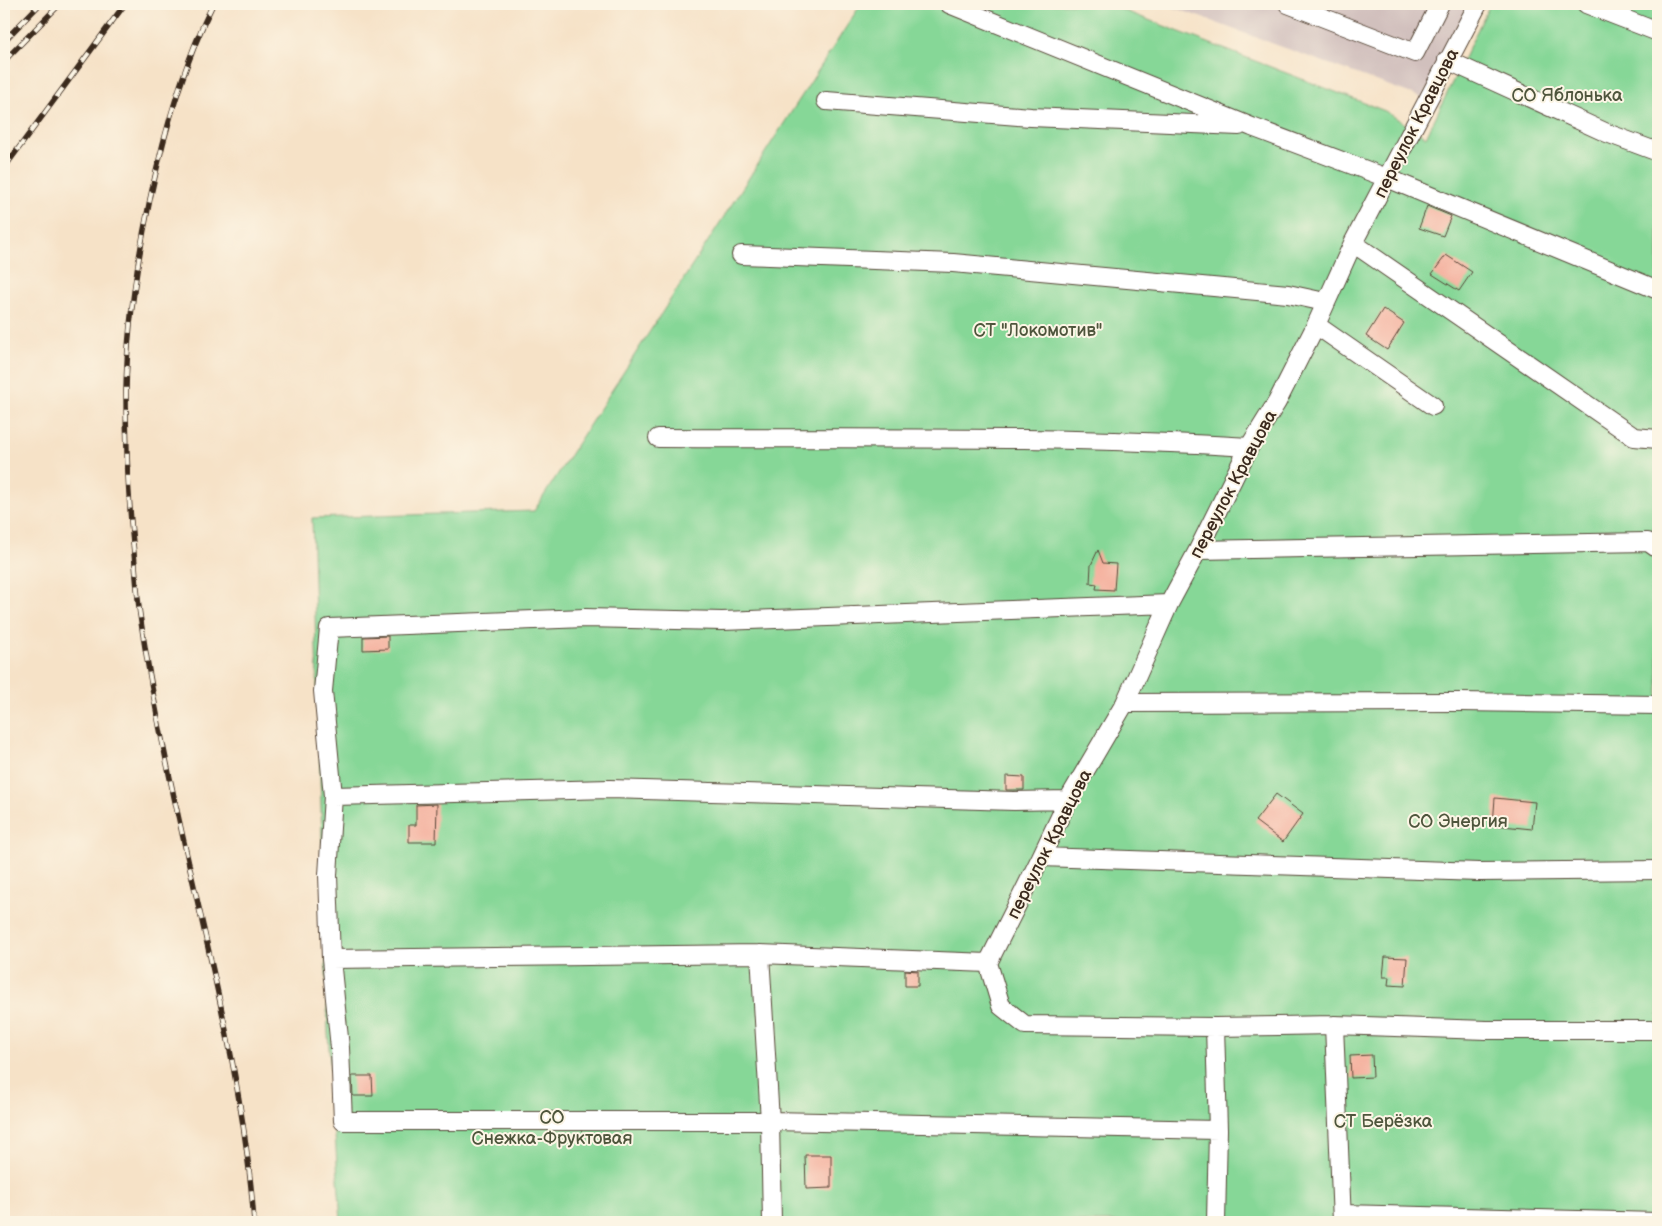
<svg xmlns="http://www.w3.org/2000/svg" width="1662" height="1226" font-family="'Balsamiq Sans',sans-serif">
  <rect width="100%" height="100%" fill="#fcf5e5"/>
  <filter id="ink" filterUnits="userSpaceOnUse"><feTurbulence type="fractalNoise" baseFrequency=".02" numOctaves="2"/><feDisplacementMap in="SourceGraphic" scale="10" xChannelSelector="R" yChannelSelector="G"/><feConvolveMatrix kernelMatrix="1 2 1 2 8 2 1 2 1" color-interpolation-filters="sRGB"/></filter>
  <filter id="wash" filterUnits="userSpaceOnUse"><feTurbulence type="fractalNoise" baseFrequency=".0096" numOctaves="4" result="noise"/><feDisplacementMap in="SourceGraphic" scale="20" xChannelSelector="R" yChannelSelector="G"/><feGaussianBlur stdDeviation="1.12" result="paint"/><feColorMatrix in="noise" values="0 0 0 0 0 0 0 0 0 0 0 0 0 0 0 0 0 1.4 0 .05"/><feComposite in="paint" operator="in"/></filter>
  <g filter="url(#wash)">
    <rect width="100%" height="100%" fill="#f6e2c7"/>
    <path fill="#d1c0bd" d="M1164,4H1474L1423,98Z"/>
    <path fill="#86d797" stroke="#60805a" d="M861,4H1107L1385,111L1426,137L1490,4H1658V1222H341L328,1033L312,518L534,511Z"/>
    <g id="blocks">
      <path fill="#f4af9c" d="M1427,206L1451,216L1443,236L1419,228Z
        M1446,255L1472,272L1459,291L1432,274Z
        M1383,309L1404,323L1387,350L1366,336Z
        M1098,550L1103,563L1116,564L1114,590L1096,589L1097,584L1090,583L1091,565Z
        M388,636V649L363,650V637Z
        M1006,776L1024,777V790H1006Z
        M1276,794L1303,814L1283,842L1255,821Z
        M1495,798L1535,802L1532,829L1493,825Z
        M437,804L436,842H409V825H416V805Z
        M1385,957L1407,958L1405,986L1388,985L1389,977H1383Z
        M905,970L918,971V986H905Z
        M1372,1055L1373,1077L1351,1078L1350,1056Z
        M352,1076H372L373,1096H353Z
        M805,1155H831V1188L806,1189Z"/>
    </g>
  </g>
  <g filter="url(#ink)">
    <use href="#blocks" fill-opacity="0" stroke="#574637" stroke-width="1"/>
    <g fill="none" stroke-linecap="round" stroke-linejoin="round">
      <g stroke="#574637" stroke-width="20">
        <path id="minor" d="M949,4L1252,127L1387,178L1658,290
          M1288,4L1415,53L1440,4
          M1586,4L1658,32
          M1447,60L1607,133L1658,152
          M826,101L1031,117L1239,126
          M1353,243L1634,437L1658,439
          M741,255L953,263L1288,294L1325,302
          M1316,325L1433,406
          M658,438C855,439 1052,435 1249,447
          M1198,550L1648,542L1658,549
          M1169,604L722,621L585,618L329,628L323,691L333,796L328,875L331,959L340,1048L343,1121H770L1218,1130
          M1125,703L1459,702L1658,705
          M333,796L610,789L1014,801L1068,800
          M1041,857L1479,872L1658,870
          M760,954L770,1121L772,1222
          M331,959L760,954L988,963
          M988,963L1041,857L1068,800L1125,703L1169,604L1198,550L1249,447L1277,402L1316,325L1353,243L1478,4
          M988,963L1001,1006L1025,1025L1215,1027L1334,1025L1487,1030H1658
          M1334,1025L1342,1222
          M1215,1027L1218,1130L1216,1222
          M1342,1214L1658,1222"/>
      </g>
      <use href="#minor" stroke="#fff" stroke-width="18"/>
      <g stroke="#3b2a1e" stroke-width="5.5">
        <path id="rail" d="M213,4C183,65 164,133 150,199C137,262 127,327 126,391C126,445 128,499 134,553C136,574 137,595 140,615C151,691 167,767 184,842C212,968 245,1093 254,1222
          M4,41L40,4
          M4,61L60,4
          M4,168L125,4"/>
      </g>
      <use href="#rail" stroke="#fcf5e5" stroke-width="4" stroke-dasharray="11" stroke-linecap="butt"/>
    </g>
  </g>
  <g text-anchor="middle" stroke-width="4" stroke-linejoin="round" paint-order="stroke">
    <g font-size="18" fill="#4e553c" stroke="#fcf5e5">
      <text x="1567" y="101">СО Яблонька</text>
      <text x="1038" y="336">СТ "Локомотив"</text>
      <text x="1458" y="827">СО Энергия</text>
      <text x="552" y="1123">СО<tspan x="552" dy="21">Снежка-Фруктовая</tspan></text>
      <text x="1383" y="1127">СТ Берёзка</text>
    </g>
    <g font-size="18" fill="#3b2a1e" stroke="#fcf5e5">
      <text transform="translate(1416 123) rotate(-63)" y="6">переулок Кравцова</text>
      <text transform="translate(1233 484) rotate(-62)" y="6">переулок Кравцова</text>
      <text transform="translate(1049 844) rotate(-63)" y="6">переулок Кравцова</text>
    </g>
  </g>
  <rect width="1662" height="1226" fill="none" stroke="#fcf5e5" stroke-width="20"/>
</svg>
